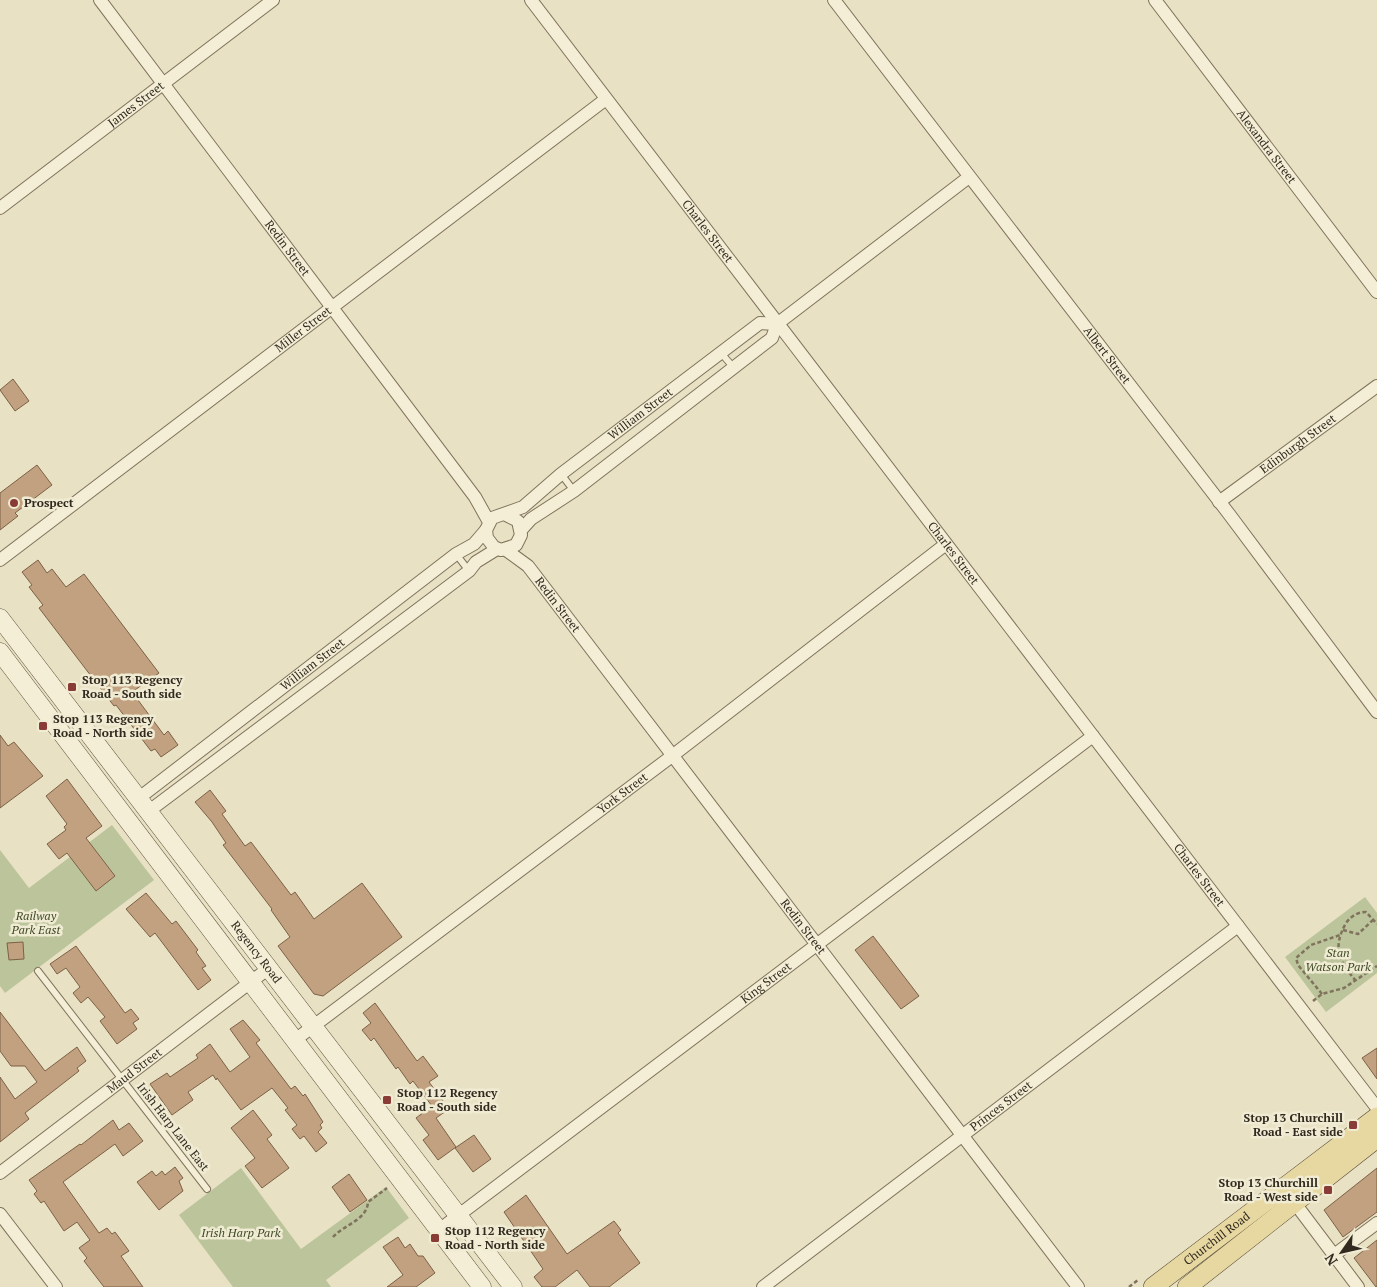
<svg xmlns="http://www.w3.org/2000/svg" width="1377" height="1287" font-family="'PT Serif',serif">
  <rect width="100%" height="100%" fill="#e8e1c4"/>
  <path fill="#bbc49a" d="M112,825L154,880L5,993L0,986V850L29,888Z
    M1365,897L1377,913V973L1326,1012L1285,957Z
    M241,1168L301,1249L386,1187L409,1218L326,1280L331,1287H233L179,1215Z"/>
  <path fill="#c1a17f" stroke="#7c6146" d="M13,379L29,401L15,411L0,390Z
    M37,465L52,485L15,513L18,516L0,530V493Z
    M38,560L47,573L52,569L66,587L84,574L159,673L132,692L164,735L168,731L178,745L161,757L155,749L151,751L116,705L114,706L39,608L43,605L29,587L32,585L22,572Z
    M0,735L8,746L14,742L43,776L0,808Z
    M67,779L102,826L86,838L115,876L96,891L67,853L59,859L47,844L66,830L64,827L67,824L46,796Z
    M210,790L226,811L222,814L245,846L251,842L291,895L295,892L314,919L362,883L402,937L323,996L314,994L278,946L290,937L271,910L272,909L223,845L226,843L212,822L195,802Z
    M146,893L172,924L176,921L198,950L196,952L206,966L202,968L211,980L198,990L155,933L150,937L126,909Z
    M873,936L919,996L901,1009L855,950Z
    M23,942L24,959L9,960L7,943Z
    M76,946L125,1013L131,1009L139,1019L133,1023L137,1029L117,1044L100,1021L105,1017L88,997L81,1003L73,993L80,987L66,968L57,974L50,964Z
    M375,1003L417,1061L423,1056L438,1076L429,1082L449,1109L436,1118L456,1147L438,1160L423,1140L429,1135L416,1118L432,1106L413,1081L410,1084L398,1067L396,1069L374,1038L371,1041L362,1030L371,1023L363,1013Z
    M0,1012L45,1071L77,1047L86,1061L77,1068L79,1071L25,1113L29,1119L0,1142V1077L15,1099L37,1082L25,1066H11L0,1051Z
    M243,1020L260,1040L256,1043L291,1089L295,1086L303,1096L305,1094L323,1122L320,1125L322,1128L318,1132L327,1143L316,1152L304,1136L300,1139L292,1129L297,1125L285,1110L288,1108L272,1088L241,1110L217,1078L216,1080L213,1075L188,1092L193,1100L172,1115L150,1084L167,1073L170,1077L198,1058L196,1055L210,1044L230,1072L250,1057L230,1029Z
    M1377,1048V1079L1362,1058Z
    M253,1110L272,1135L267,1139L289,1168L262,1188L245,1166L255,1158L231,1128Z
    M113,1120L119,1130L129,1123L143,1141L123,1156L115,1144L63,1182L99,1233L107,1228L112,1234L115,1232L129,1251L121,1256L143,1287H104L84,1261L87,1258L79,1248L90,1240L77,1222L64,1231L44,1201L41,1203L34,1194L37,1191L29,1180L80,1144L81,1145Z
    M474,1135L491,1159L473,1172L455,1148Z
    M175,1167L183,1178L179,1181L183,1191L159,1210L137,1182L152,1171L156,1176L162,1171L165,1175Z
    M1377,1168V1212L1343,1237L1324,1210Z
    M349,1174L367,1200L350,1212L332,1187Z
    M526,1195L567,1254L614,1221L621,1230L618,1233L640,1263L609,1287H590L577,1270L555,1287H542L534,1277L543,1269L504,1212Z
    M398,1237L405,1248L410,1244L418,1256H423L435,1273L416,1287H387L403,1275L383,1247Z
    M1377,1240V1287H1376L1354,1258Z"/>
  <g fill="none" stroke-linecap="round" stroke-linejoin="round">
    <g stroke="#80735d" stroke-width="8">
      <path id="lane" d="M721,353L734,368
        M561,474L574,491
        M456,554L469,571
        M38,971L207,1189"/>
    </g>
    <g stroke="#80735d" stroke-width="14">
      <g id="street">
        <path id="s1" d="M100,0L475,497L489,522"/>
        <path id="s2" d="M531,0L1377,1108"/>
        <path id="s3" d="M834,0L1229,514L1377,712"/>
        <path id="s4" d="M1155,0L1377,292"/>
        <path id="s5" d="M0,208L273,0"/>
        <path id="s6" d="M1219,502L1377,386"/>
        <path id="s7" d="M506,515L518,521L521,535L516,545L501,550L494,547L487,538L486,530L492,518L523,507L561,474L760,323L777,324"/>
        <path d="M521,530L531,519L574,491L772,338L777,324L969,177"/>
        <path id="s8" d="M506,550L528,566L1078,1287"/>
        <path id="s9" d="M0,560L606,99"/>
        <path id="s10" d="M139,798L456,554L474,544L486,530"/>
        <path d="M149,811L469,571L476,562L497,549"/>
        <path id="s11" d="M295,1040L672,756L946,544"/>
        <path id="s12" d="M0,1173L269,968"/>
        <path d="M1291,1198L1358,1287"/>
        <path d="M0,1214L56,1287"/>
        <path id="s13" d="M439,1230L1093,736"/>
        <path d="M1334,1255L1377,1223"/>
        <path id="s14" d="M763,1287L1238,926"/>
      </g>
    </g>
    <g stroke="#625440" stroke-width="19">
      <g id="secondary">
        <path id="s15" d="M0,618L513,1287"/>
        <path d="M0,652L482,1287"/>
      </g>
    </g>
    <g stroke="#4f4231" stroke-width="20">
      <g id="primary">
        <path id="s16" d="M1153,1287L1377,1117"/>
        <path d="M1187,1287L1377,1138"/>
      </g>
    </g>
    <path stroke="#80735d" stroke-width="2.5" stroke-dasharray="4 2.5" stroke-linecap="butt" d="M1343,930L1358,934L1374,919
      M1356,981C1339,961 1332,948 1346,923C1351,916 1358,912 1366,912L1377,924
      M1322,994L1298,965L1296,958L1311,945L1340,935
      M1313,1001L1322,994L1344,988L1377,966
      M333,1237C345,1224 367,1220 368,1202L387,1188
      M1129,1287L1138,1280"/>
    <use href="#lane" stroke="#f4eed6" stroke-width="6"/>
    <use href="#street" stroke="#f4eed6" stroke-width="12"/>
    <use href="#secondary" stroke="#f4eed6" stroke-width="18"/>
    <use href="#primary" stroke="#e7d8a1" stroke-width="19"/>
  </g>
  <g fill="#883c35" stroke="#f0ebd3" stroke-width="2">
    <circle cx="14" cy="503" r="5"/>
    <rect x="67" y="682" width="10" height="10" rx="2.5"/>
    <rect x="38" y="721" width="10" height="10" rx="2.5"/>
    <rect x="382" y="1095" width="10" height="10" rx="2.5"/>
    <rect x="1348" y="1120" width="10" height="10" rx="2.5"/>
    <rect x="1323" y="1185" width="10" height="10" rx="2.5"/>
    <rect x="430" y="1233" width="10" height="10" rx="2.5"/>
  </g>
  <g text-anchor="middle" stroke-width="5" stroke-linejoin="round" paint-order="stroke">
    <g font-size="12" fill="#322a1f" stroke="#f0ebd3">
      <text dy="4" stroke="none"><textPath href="#s5" startOffset="171">James Street</textPath></text>
      <text dy="4" stroke="none"><textPath href="#s4" startOffset="184">Alexandra Street</textPath></text>
      <text dy="4" stroke="none"><textPath href="#s2" startOffset="291">Charles Street</textPath></text>
      <text dy="4" stroke="none"><textPath href="#s1" startOffset="311">Redin Street</textPath></text>
      <text dy="4" stroke="none"><textPath href="#s9" startOffset="381">Miller Street</textPath></text>
      <text dy="4" stroke="none"><textPath href="#s3" startOffset="448">Albert Street</textPath></text>
      <text dy="4" stroke="none"><textPath href="#s7" startOffset="278">William Street</textPath></text>
      <text dy="4" stroke="none"><textPath href="#s6" startOffset="98">Edinburgh Street</textPath></text>
      <text dy="4" stroke="none"><textPath href="#s2" startOffset="696">Charles Street</textPath></text>
      <text dy="4" stroke="none"><textPath href="#s8" startOffset="76">Redin Street</textPath></text>
      <text dy="4" stroke="none"><textPath href="#s10" startOffset="219">William Street</textPath></text>
      <text dy="4" stroke="none"><textPath href="#s11" startOffset="410">York Street</textPath></text>
      <text dy="4" stroke="none"><textPath href="#s2" startOffset="1101">Charles Street</textPath></text>
      <text dy="4" stroke="none"><textPath href="#s8" startOffset="481">Redin Street</textPath></text>
      <text dy="4" stroke="none"><textPath href="#s15" startOffset="421">Regency Road</textPath></text>
      <text dy="4" stroke="none"><textPath href="#s13" startOffset="410">King Street</textPath></text>
      <text dy="4" stroke="none"><textPath href="#s12" startOffset="169">Maud Street</textPath></text>
      <text dy="4" stroke="none"><textPath href="#s14" startOffset="299">Princes Street</textPath></text>
      <text transform="translate(173 1127) rotate(52)" y="4">Irish Harp Lane East</text>
      <text dy="4" stroke="none"><textPath href="#s16" startOffset="80">Churchill Road</textPath></text>
    </g>
    <g font-size="12" font-weight="bold" fill="#322a1f" stroke="#f0ebd3" text-anchor="start">
      <text x="24" y="507">Prospect</text>
      <text x="82" y="684">Stop 113 Regency<tspan x="82" dy="14">Road - South side</tspan></text>
      <text x="53" y="723">Stop 113 Regency<tspan x="53" dy="14">Road - North side</tspan></text>
      <text x="397" y="1097">Stop 112 Regency<tspan x="397" dy="14">Road - South side</tspan></text>
      <text x="1343" y="1122" text-anchor="end">Stop 13 Churchill<tspan x="1343" dy="14">Road - East side</tspan></text>
      <text x="1318" y="1187" text-anchor="end">Stop 13 Churchill<tspan x="1318" dy="14">Road - West side</tspan></text>
      <text x="445" y="1235">Stop 112 Regency<tspan x="445" dy="14">Road - North side</tspan></text>
    </g>
    <g font-size="12" font-style="italic" fill="#404c28" stroke="#f0ebd3">
      <text x="36" y="920">Railway<tspan x="36" dy="14">Park East</tspan></text>
      <text x="1338" y="957">Stan<tspan x="1338" dy="14">Watson Park</tspan></text>
      <text x="241" y="1237">Irish Harp Park</text>
    </g>
  </g>
  <g transform="translate(1342 1252) rotate(236)" stroke="#f0ebd3" stroke-width="4" paint-order="stroke">
  <path d="M0-4L9 19L0 12L-9 19Z" fill="#322a1f"/>
  <text y="-8" font-size="14" font-weight="bold" text-anchor="middle" fill="#322a1f">N</text>
  </g>
</svg>
